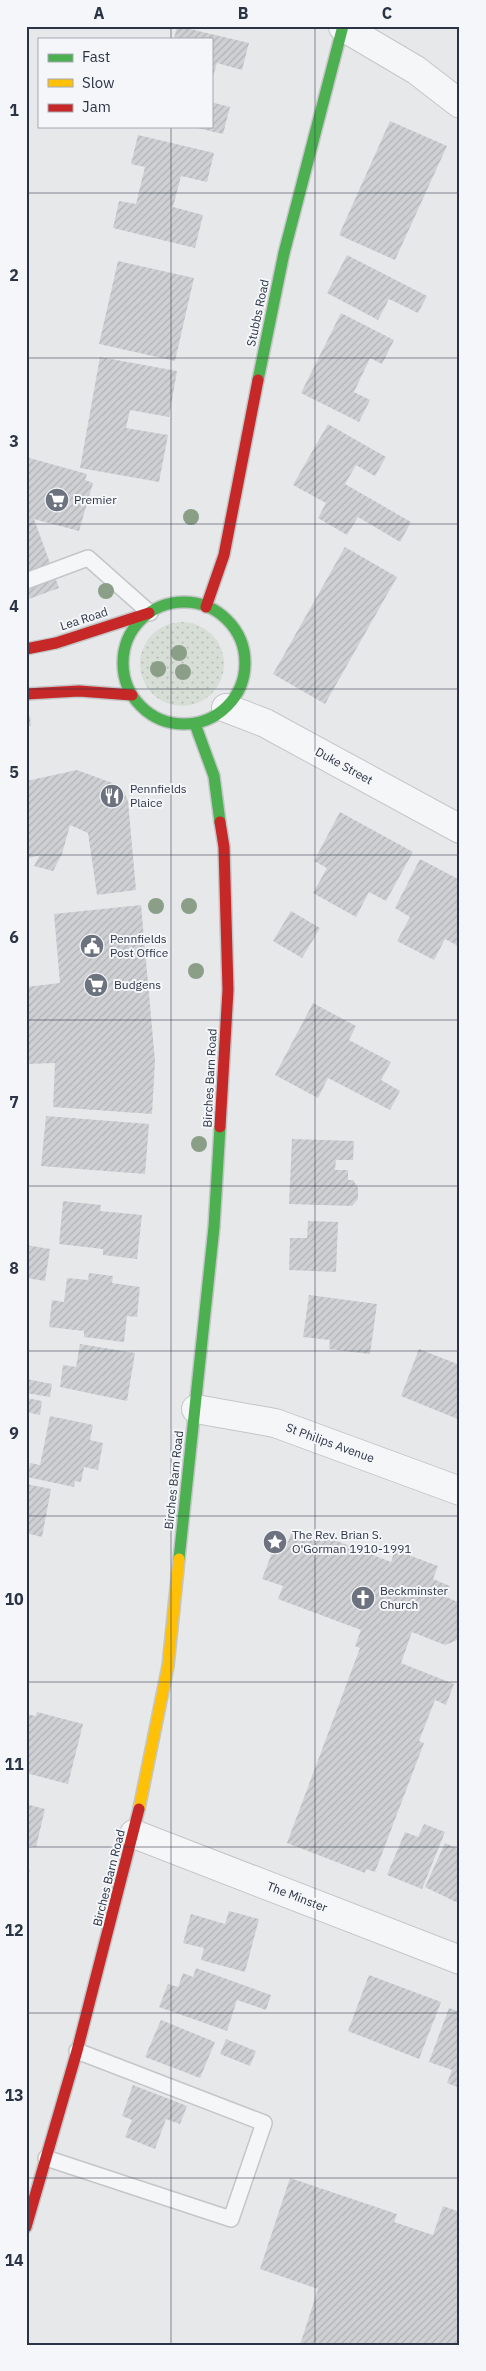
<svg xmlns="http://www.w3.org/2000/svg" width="486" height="2371" font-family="'IBM Plex Sans',sans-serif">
  <defs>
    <pattern id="grass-dots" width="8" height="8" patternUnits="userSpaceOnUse" patternTransform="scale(1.25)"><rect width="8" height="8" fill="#d6ded6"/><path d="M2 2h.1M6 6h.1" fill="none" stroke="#b8bfb9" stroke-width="1.8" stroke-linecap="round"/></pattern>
    <pattern id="building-hatch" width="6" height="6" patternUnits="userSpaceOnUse" patternTransform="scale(1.25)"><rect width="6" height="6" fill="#ced0d3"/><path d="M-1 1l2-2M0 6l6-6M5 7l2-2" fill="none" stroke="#b1b3b6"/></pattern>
  </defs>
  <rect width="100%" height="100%" fill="#e6e8ea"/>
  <path fill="url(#grass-dots)" d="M140 664a42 42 0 1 1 84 0a42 42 0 1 1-84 0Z"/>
  <path fill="url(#building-hatch)" d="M177,26L249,43L242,70L217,63L211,83V39H174Z
    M211,102L230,107L223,134L193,127L211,126Z
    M390,121L447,146L395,260L339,235Z
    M138,135L214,153L207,182L181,176L173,207L203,215L195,248L113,228L119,201L136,204L145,167L131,164Z
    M347,255L427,296L418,313L389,299L378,320L327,293Z
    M118,261L194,278L175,361L99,344Z
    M341,313L394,340L382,364L370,358L354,392L370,400L359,422L301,393Z
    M100,357L177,371L169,417L130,410L126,428L168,435L159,482L80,468Z
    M328,424L386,457L375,476L356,465L345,484L411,522L400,542L358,517L347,535L318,518L326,503L293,485Z
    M26,457L87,474L85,480L93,483L79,531L34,519L59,588L26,600Z
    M345,547L397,577L325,704L273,674Z
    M26,716H30L31,726H26Z
    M77,770L115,784L124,792L128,801L136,890L97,895L88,833L70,825L62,854L53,871L34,866L40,855L26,859V781Z
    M340,812L413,852L386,901L369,892L356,917L313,893L327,868L314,861Z
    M420,859L460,880V947L445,939L434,960L397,941L410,917L395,908Z
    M141,905L155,1061L152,1114L53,1107L55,1063L26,1064V987L60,983L54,914Z
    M291,911L320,928L302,958L273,941Z
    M313,1003L356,1026L349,1040L391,1062L381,1080L400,1091L390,1110L328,1078L318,1098L275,1075Z
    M46,1116L149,1124L145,1174L41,1166Z
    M292,1139L354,1141L353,1160H336L335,1170H348V1180H353L358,1188V1199L352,1206L289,1204Z
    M63,1201L101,1205L100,1211L142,1215L137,1259L103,1255V1249L59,1244Z
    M308,1221L338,1222L336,1272L289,1270L290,1238H307Z
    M26,1245L50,1249L45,1281L26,1278Z
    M89,1273L113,1276L112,1283L140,1287L137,1317L127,1316L124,1342L84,1337V1331L49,1327L52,1300L64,1302L67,1278L88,1280Z
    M309,1295L377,1304L370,1354L329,1349L330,1340L303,1337Z
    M80,1344L135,1353L127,1401L60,1387L63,1365L76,1367Z
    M419,1349L460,1365V1420L401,1396Z
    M26,1379L52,1384L50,1397L26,1393Z
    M26,1398L42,1401L40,1415L26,1412Z
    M50,1416L93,1425L90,1440L103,1443L98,1470L84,1467L81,1482L75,1481L74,1487L27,1477L30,1463L40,1465Z
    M26,1484L51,1489L42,1537L26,1533Z
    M291,1533L313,1541L316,1533L391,1562L395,1550L438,1566L433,1579L450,1586L446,1597L460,1603V1639L445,1645L412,1632L401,1663L454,1684L446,1705L435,1700L419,1741L424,1743L375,1872L366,1869L365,1873L287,1843L360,1648L355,1646L361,1630L278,1599L283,1586L262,1579L278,1537L288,1542Z
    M37,1712L83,1724L68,1784L26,1773V1714L36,1716Z
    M26,1804L45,1809L36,1847L26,1845Z
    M424,1824L445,1832L422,1889L387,1875L405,1832L418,1837Z
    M445,1843L460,1850V1904L425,1887Z
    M26,1869L30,1870L27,1881H26Z
    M229,1911L259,1919L245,1972L201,1960L204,1948L183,1943L191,1914L225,1924Z
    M196,1968L271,1995L266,2010L237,2000L227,2031L159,2007L168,1984L178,1987L183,1973L193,1977Z
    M369,1975L441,2002L419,2059L348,2031Z
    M449,2008L460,2012V2088L447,2083L452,2070L429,2062Z
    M161,2020L215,2042L200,2078L145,2057Z
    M226,2039L256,2051L250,2066L220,2054Z
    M133,2085L187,2106L180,2124L166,2119L155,2149L125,2137L132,2120L122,2116Z
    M290,2178L397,2214L394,2222L433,2235L443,2206L460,2212V2345H300L318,2289L260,2269Z"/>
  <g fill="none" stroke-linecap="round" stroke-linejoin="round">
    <g stroke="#c4c6c8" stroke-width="18">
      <path id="lane" d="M26,581L88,558L150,613
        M46,2158L231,2219L264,2123L77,2051"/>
    </g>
    <g stroke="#c4c6c8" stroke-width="30">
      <path id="street" d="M343,27L416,70L460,104
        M226,708L265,723L460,829
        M196,1409L275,1423L460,1491
        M134,1834L460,1960"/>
    </g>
    <g stroke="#c4c6c8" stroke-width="14">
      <path id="fast" d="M258,380L284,253L343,26
        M123 663a61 61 0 1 1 122 0a61 61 0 1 1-122 0Z
        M195,724L214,776L220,822
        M179,1559L214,1227L220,1127"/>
    </g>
    <g stroke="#c4c6c8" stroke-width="14">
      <path id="slow" d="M139,1809L168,1666L179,1559"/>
    </g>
    <g stroke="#c4c6c8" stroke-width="14">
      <path id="jam" d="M206,607L224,555L258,380
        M26,649L56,643L149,613
        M26,694L79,691L132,695
        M220,1127L228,990L224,847L220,822
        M26,2227L77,2051L139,1809"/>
    </g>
    <use href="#lane" stroke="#f5f6f7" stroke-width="15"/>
    <use href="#street" stroke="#f5f6f7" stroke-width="28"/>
    <use href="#fast" stroke="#4caf50" stroke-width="11"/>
    <use href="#slow" stroke="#ffc107" stroke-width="11"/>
    <use href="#jam" stroke="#c62828" stroke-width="11"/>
  </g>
  <g fill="#8a9e88">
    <circle cx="191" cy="517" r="8"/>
    <circle cx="106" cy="591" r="8"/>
    <circle cx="179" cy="653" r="8"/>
    <circle cx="158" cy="669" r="8"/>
    <circle cx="183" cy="672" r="8"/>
    <circle cx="156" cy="906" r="8"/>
    <circle cx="189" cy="906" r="8"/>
    <circle cx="196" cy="971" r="8"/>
    <circle cx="199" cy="1144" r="8"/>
  </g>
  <path fill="none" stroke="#2b3445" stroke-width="1" stroke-opacity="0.55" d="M171,26V39M315,26V2345M171,126V2345M26,193H460M26,358H460M26,524H460M26,689H460M26,855H460M26,1020H460M26,1186H460M26,1351H460M26,1516H460M26,1682H460M26,1847H460M26,2013H460M26,2178H460"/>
  <defs>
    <g id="supermarket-disc" transform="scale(1.25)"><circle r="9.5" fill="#6c737f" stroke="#f4f6f9"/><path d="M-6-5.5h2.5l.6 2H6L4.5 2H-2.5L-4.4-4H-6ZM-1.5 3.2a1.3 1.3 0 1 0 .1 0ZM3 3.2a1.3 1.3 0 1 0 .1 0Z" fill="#fff"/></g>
    <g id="restaurant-disc" transform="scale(1.25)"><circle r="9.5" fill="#6c737f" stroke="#f4f6f9"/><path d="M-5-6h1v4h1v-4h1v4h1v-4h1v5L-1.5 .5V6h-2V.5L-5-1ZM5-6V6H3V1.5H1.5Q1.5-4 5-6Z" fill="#fff"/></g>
    <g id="civic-disc" transform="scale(1.25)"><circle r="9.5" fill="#6c737f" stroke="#f4f6f9"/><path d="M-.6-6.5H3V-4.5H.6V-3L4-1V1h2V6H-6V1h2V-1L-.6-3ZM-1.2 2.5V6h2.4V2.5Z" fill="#fff"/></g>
    <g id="sight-disc" transform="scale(1.25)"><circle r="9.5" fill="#6c737f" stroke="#f4f6f9"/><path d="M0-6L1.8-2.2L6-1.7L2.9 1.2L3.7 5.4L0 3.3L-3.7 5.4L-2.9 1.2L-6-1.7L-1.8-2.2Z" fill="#fff"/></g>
    <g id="church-disc" transform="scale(1.25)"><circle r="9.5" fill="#6c737f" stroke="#f4f6f9"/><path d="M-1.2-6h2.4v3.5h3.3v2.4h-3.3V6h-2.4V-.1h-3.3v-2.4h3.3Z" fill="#fff"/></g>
  </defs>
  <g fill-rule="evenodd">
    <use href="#supermarket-disc" x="57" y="500"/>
    <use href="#restaurant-disc" x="112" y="796"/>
    <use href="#civic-disc" x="92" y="946"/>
    <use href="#supermarket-disc" x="96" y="985"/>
    <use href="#sight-disc" x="275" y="1542"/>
    <use href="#church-disc" x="363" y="1598"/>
  </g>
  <g text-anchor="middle" stroke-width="4" stroke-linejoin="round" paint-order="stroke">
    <g font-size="12" fill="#2b3445" stroke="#f4f6f9">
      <text transform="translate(258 313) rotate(-78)" y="4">Stubbs Road</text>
      <text transform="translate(84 619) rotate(-18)" y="4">Lea Road</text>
      <text transform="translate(344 766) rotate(29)" y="4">Duke Street</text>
      <text transform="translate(210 1078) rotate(-87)" y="4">Birches Barn Road</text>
      <text transform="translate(330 1443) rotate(20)" y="4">St Philips Avenue</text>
      <text transform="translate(174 1480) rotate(-84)" y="4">Birches Barn Road</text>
      <text transform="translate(109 1878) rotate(-76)" y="4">Birches Barn Road</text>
      <text transform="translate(297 1897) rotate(21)" y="4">The Minster</text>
    </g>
    <g font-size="12" fill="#2b3445" stroke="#f4f6f9" text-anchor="start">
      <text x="74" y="504">Premier</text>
      <text x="130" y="793">Pennfields<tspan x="130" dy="14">Plaice</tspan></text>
      <text x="110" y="943">Pennfields<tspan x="110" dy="14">Post Office</tspan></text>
      <text x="114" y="989">Budgens</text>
      <text x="292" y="1539">The Rev. Brian S.<tspan x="292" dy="14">O'Gorman 1910-1991</tspan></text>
      <text x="380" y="1595">Beckminster<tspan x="380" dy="14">Church</tspan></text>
    </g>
  </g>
  <rect width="486" height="2371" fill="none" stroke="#f4f6f9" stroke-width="55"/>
  <rect x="38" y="38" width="175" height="90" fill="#f4f6f9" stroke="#a4a8b1"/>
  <rect x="48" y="54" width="25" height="8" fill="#4caf50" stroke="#a4a8b1"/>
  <text x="82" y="62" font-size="15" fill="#2b3445">Fast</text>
  <rect x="48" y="79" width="25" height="8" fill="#ffc107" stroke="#a4a8b1"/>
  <text x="82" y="88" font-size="15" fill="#2b3445">Slow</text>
  <rect x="48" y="104" width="25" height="8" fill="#c62828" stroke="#a4a8b1"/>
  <text x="82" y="112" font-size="15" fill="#2b3445">Jam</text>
  <rect x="28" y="28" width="430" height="2316" fill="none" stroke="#2b3445" stroke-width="2"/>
  <g font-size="16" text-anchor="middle" font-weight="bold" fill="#2b3445">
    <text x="99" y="19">A</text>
    <text x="243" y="19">B</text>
    <text x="387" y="19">C</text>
    <text x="14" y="116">1</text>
    <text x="14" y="281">2</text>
    <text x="14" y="447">3</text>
    <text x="14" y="612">4</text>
    <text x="14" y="778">5</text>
    <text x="14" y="943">6</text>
    <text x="14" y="1108">7</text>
    <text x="14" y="1274">8</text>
    <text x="14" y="1439">9</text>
    <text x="14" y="1605">10</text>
    <text x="14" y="1770">11</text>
    <text x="14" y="1936">12</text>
    <text x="14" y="2101">13</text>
    <text x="14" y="2266">14</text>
  </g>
</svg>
